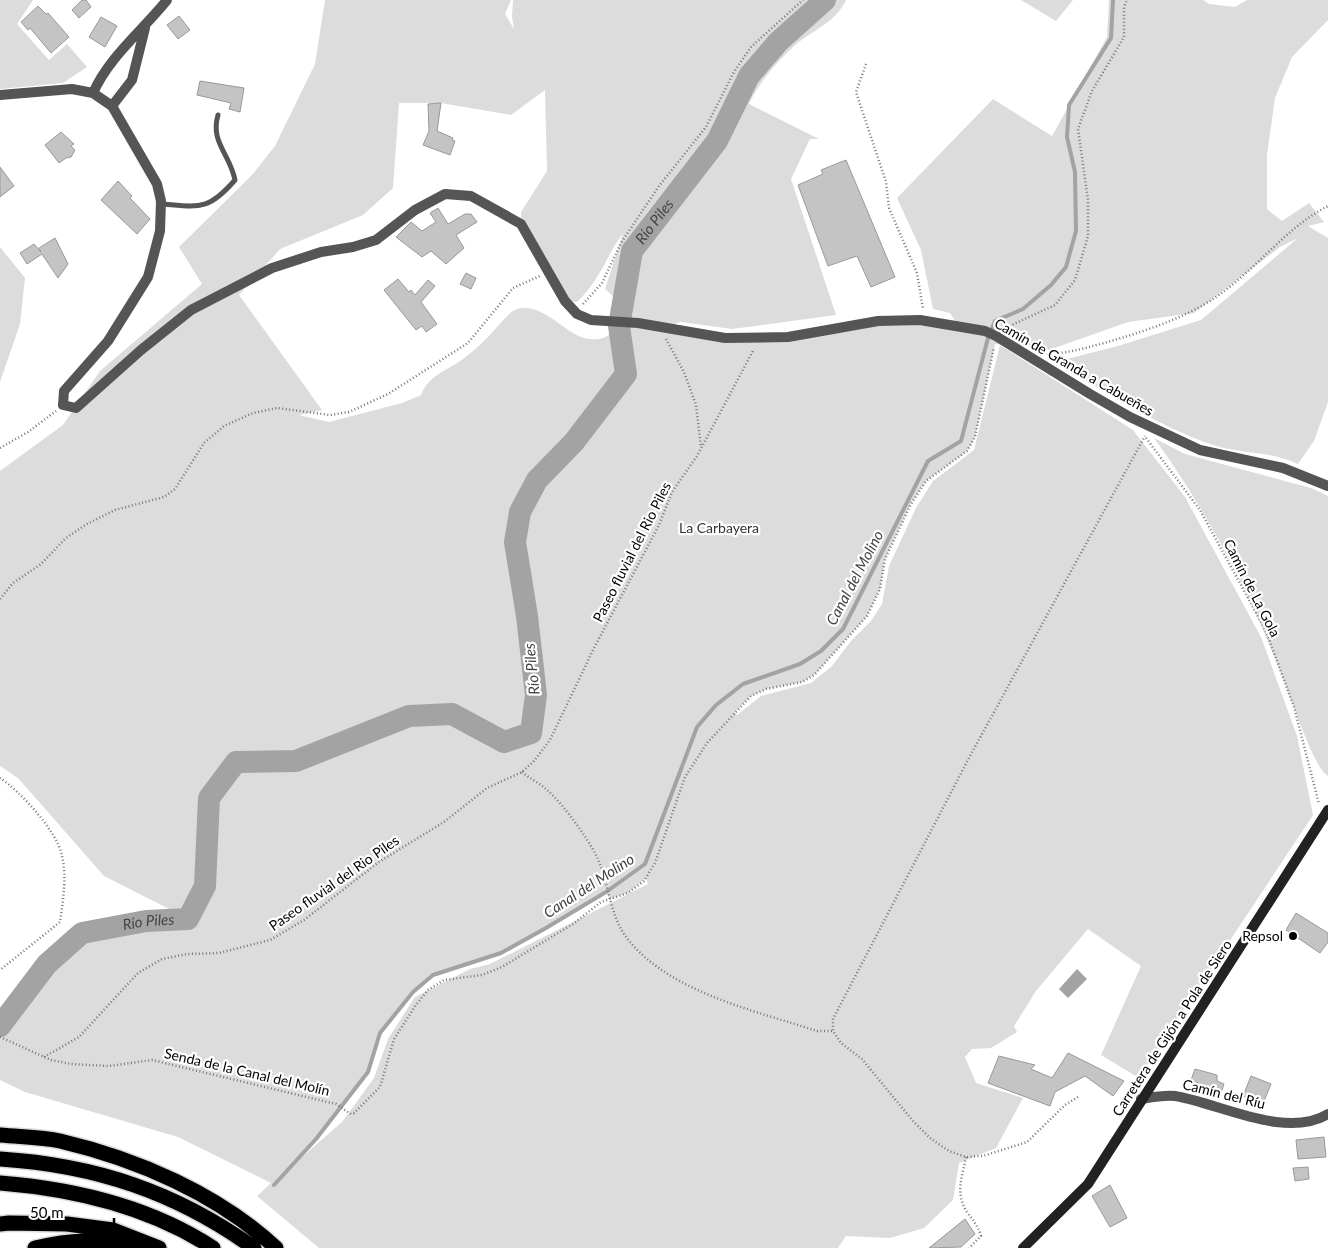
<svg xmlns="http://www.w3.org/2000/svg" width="1328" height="1248" font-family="Lato,sans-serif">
  <rect width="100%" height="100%" fill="#fff"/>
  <path fill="#dcdcdc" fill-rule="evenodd" d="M0,0H33L17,24L49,60L67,44L87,67L63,83L0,89Z
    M325,0H511L505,14L514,29L512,17L513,0H846C835,23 813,30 794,46C776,63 759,82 749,104L819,139H810L791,179L836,315L732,329L681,322L667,326L755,339L878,321L958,325L950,313L933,309L921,250L897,198L993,99L1052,136L1107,37L1109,0H1203L1209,4L1235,7L1247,0H1328V20L1292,57L1275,98L1267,155V209L1282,221L1309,203L1324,222L1308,226L1328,238V402L1314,441L1298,464C1272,451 1241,454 1213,445C1157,426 1106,392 1055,362L1118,346L1201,320L1298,238L1280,247L1194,313L1128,322L1049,350L1033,346L995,344L975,437L967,451L926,481L911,503L885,559L880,589L867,616L814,675L802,682L766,689L751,696L735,712L737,715L761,696L811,683L832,666L851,641L871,621L882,604L889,566L916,508L933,481L974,450L1000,345L1133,430L1185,497L1261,637L1297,736L1313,815L1139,1078L1101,1055L1141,966L1088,929L1036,991L1014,1026L1017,1032L991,1048L972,1049L965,1057L976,1083L1023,1098L996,1148L959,1163L953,1200L924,1228L890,1238L846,1236L838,1248H319L257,1196L271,1183L178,1137L25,1092L0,1080V1026L47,964L82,933L146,922L187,918L104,876L18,778L0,766V471L63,425L100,371L202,284L179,247L252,175L275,146L315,64ZM545,90L547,171L521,212V224L565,301L577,302C601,279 605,258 623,233L605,289L633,314C625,321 614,334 603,338C571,347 554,307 523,308C511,308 504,320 496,328C487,339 475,350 463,359C446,371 429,375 421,395L402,403L329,422L299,415L322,410L239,295L280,249L363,215L393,188L399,103H441L511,115ZM646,878L648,884L490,964L470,969L415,997L388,1039L374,1078L342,1122L293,1165L368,1072L380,1033L413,992L433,975L501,953L606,892L610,899L628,893Z
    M1021,0H1073L1056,21Z
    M0,247L25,278L20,324L0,382Z
    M1154,438L1185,454L1311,488L1328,496V776C1315,769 1295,709 1288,692C1255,603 1210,515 1154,438Z"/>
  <path fill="#a3a3a3" d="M1077,969L1087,979L1068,998L1059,989Z"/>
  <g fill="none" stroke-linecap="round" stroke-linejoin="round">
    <path stroke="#a3a3a3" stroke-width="4" d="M274,1185L316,1139L368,1072L380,1033L413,992L433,975L501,953L546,928L606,892L645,864L697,727L716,705L743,684L800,664L821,651L843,629L928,461L961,441L988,338L995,321L1023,309L1051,285L1066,267L1076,231L1075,172L1067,137L1069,105L1111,38L1113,0"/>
    <path stroke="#a3a3a3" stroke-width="22" id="s1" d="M0,1026L47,964L82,933L146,921L188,919L205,886L209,798L236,762L296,761L409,716L452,714L504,742L531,733L536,695L527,616L515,542L520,512L537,480L574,442L626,374L619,326L632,251L717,141L749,76L778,42L825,0"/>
  </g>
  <path fill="#c4c4c4" stroke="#999" d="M82,0H86L91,7L79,18L72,10Z
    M38,6L46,14L48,13L69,37L51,53L30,28L28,30L21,22Z
    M179,16L190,30L178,39L167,25Z
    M101,17L117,26L105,47L89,37Z
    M200,81L244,88L240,112L229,109L231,103L197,95Z
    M441,103L437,131L453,138L452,140L455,141L450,155L423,145L429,131L428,104Z
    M61,132L74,144L71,146L75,150L71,157L66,158L59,163L45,145Z
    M846,160L895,277L871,287L857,256L828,266L798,185L823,174L821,170Z
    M0,167L14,186L0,197Z
    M118,181L132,196L130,198L150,219L137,234L101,200Z
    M438,208L448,224L465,214H471L477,222L456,235L464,248L446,264L431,251L422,257L396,237L411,222L422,231L436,222L430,213Z
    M55,238L68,264L58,278L42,254L27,264L20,253L34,244L41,252L39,248Z
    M466,273L476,278L471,289L460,284Z
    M398,279L409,292L411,290L415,295L428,280L435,286L421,302L437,324L426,332L422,326L416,330L384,290Z
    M1296,913L1328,933V942L1320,953L1286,930Z
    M1068,1053L1124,1081L1113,1096L1085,1076L1055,1092L1050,1106L988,1083L999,1056L1035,1065L1031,1069L1052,1078Z
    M1195,1069L1217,1075V1081L1224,1084L1220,1096L1197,1086L1198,1083L1191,1080Z
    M1251,1076L1271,1084L1264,1101L1257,1099L1256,1101L1243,1096Z
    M1324,1137L1326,1157L1298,1159L1296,1140Z
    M1308,1167L1309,1179L1295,1181L1293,1168Z
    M1110,1185L1127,1218L1110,1227L1092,1196Z
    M965,1219L975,1234L961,1247L929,1248Z"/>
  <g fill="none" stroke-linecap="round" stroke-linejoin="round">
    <g stroke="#dbdbdb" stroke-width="18">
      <path id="highway" d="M0,1135C20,1137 41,1137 60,1141C137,1159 218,1194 276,1248
        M0,1159C95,1165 176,1192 254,1248
        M0,1183C75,1189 149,1206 213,1248
        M0,1224L9,1223L67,1224L113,1230L159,1248
        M35,1248C73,1239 96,1239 134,1245"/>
    </g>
    <path stroke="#777" stroke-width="2.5" stroke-dasharray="1 2.5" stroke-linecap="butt" d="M866,64L856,92L886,182L889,208L917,273L923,309
      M583,304L602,283L621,243L659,186L706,127L734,72L751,47L803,0
      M1003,329L1055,305L1075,280L1088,236V200L1078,129L1092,91L1124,37V7L1127,0
      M666,339L684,372L696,405L701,447
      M1048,356C1062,352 1076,351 1089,347C1128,337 1183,320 1216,297C1256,270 1285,228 1328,206
      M1146,438L1200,510L1266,631L1294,707L1319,804
      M0,448L28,432L56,411
      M0,599L13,583L41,564L66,538L87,524L115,510L164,497L175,489L204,443L224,426L253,413L277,408L330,415L349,412L388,394L468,343L513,288L540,276
      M522,772C530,779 540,783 547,790C564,805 587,837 597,857C610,885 609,918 630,942C673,993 756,1011 817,1031H833
      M0,778C21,792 57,831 62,856C67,877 63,901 60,922L0,970
      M0,1037L51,1060L71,1064L109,1066L152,1060L336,1104L351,1114L354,1113L380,1087L394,1039L416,1005L428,990L444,980L482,975L502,967L573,924L601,902L628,893L644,881L655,863L685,777L707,743L751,696L766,689L802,682L814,675L867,616L880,589L885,559L911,504L926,481L967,451L975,437L994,347
      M44,1057L79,1037L138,973L162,959L187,954L219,953L270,940L304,920L379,862L444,822L487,788L522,772L534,761L550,740L594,648L659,525L672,492L697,456L754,349
      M1078,1097L1065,1105L1027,1142L983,1156L966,1157L949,1151L930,1138L913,1121L862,1059L841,1043L833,1031V1019L970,756L1145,436
      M966,1157C962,1177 955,1194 967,1212C973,1220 978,1226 981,1236L969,1248"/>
    <path stroke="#555" stroke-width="5" d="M161,204C200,207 208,211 235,180C230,154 210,142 218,115"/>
    <path stroke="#555" stroke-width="10" d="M93,93C109,57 142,31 167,0
      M0,95L72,89L93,93L112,106L157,184L161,201L160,231L148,277L108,341L64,391L63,405L76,408L141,350L191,310L272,268L321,252L353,247L376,240L415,210L445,194L471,196L521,224L565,301L577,314L591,320L638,323L725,338L788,337L878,321L920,320L985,331L996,336L1090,394L1130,417L1200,450L1283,468L1328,486
      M112,106L132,80L145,28
      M1141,1099C1153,1097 1163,1095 1175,1096C1219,1103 1286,1140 1328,1114"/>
    <path stroke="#222" stroke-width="10" d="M1023,1248L1088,1184L1328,810"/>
    <use href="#highway" stroke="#000" stroke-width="15"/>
  </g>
  <circle fill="#000" stroke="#fff" stroke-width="2" cx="1293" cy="936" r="5"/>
  <g text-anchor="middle" stroke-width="4.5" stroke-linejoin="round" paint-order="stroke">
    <g font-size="14" fill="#000" stroke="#fff">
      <text transform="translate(1074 367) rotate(30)" y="5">Camín de Granda a Cabueñes</text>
      <text transform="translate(632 552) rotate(-63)" y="5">Paseo fluvial del Rio Piles</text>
      <text transform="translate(1252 588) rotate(63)" y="5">Camín de La Gola</text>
      <text transform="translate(334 883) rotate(-35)" y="5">Paseo fluvial del Rio Piles</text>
      <text transform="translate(1172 1028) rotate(-57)" y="5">Carretera de Gijón a Pola de Siero</text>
      <text transform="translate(247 1072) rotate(13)" y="5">Senda de la Canal del Molín</text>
      <text transform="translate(1224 1094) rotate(14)" y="5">Camín del Ríu</text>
    </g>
    <g font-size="14" fill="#333" stroke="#fff">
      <text x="719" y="533">La Carbayera</text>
    </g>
    <g font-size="14" fill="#000" stroke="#fff" text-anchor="end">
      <text x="1283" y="941">Repsol</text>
    </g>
    <g font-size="15" font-style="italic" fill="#444" stroke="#fff">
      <text dy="5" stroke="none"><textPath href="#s1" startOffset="1274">Río Piles</textPath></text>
      <text transform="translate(855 578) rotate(-62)" y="5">Canal del Molino</text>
      <text transform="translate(532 669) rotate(-96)" y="5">Río Piles</text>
      <text transform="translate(589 886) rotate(-33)" y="5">Canal del Molino</text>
      <text dy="5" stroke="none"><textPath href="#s1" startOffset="192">Río Piles</textPath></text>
    </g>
  </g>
  <path d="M22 1218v8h92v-8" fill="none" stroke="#000000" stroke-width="2.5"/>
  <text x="30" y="1218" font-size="15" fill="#000000" stroke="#ffffff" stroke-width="4" paint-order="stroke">50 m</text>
</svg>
